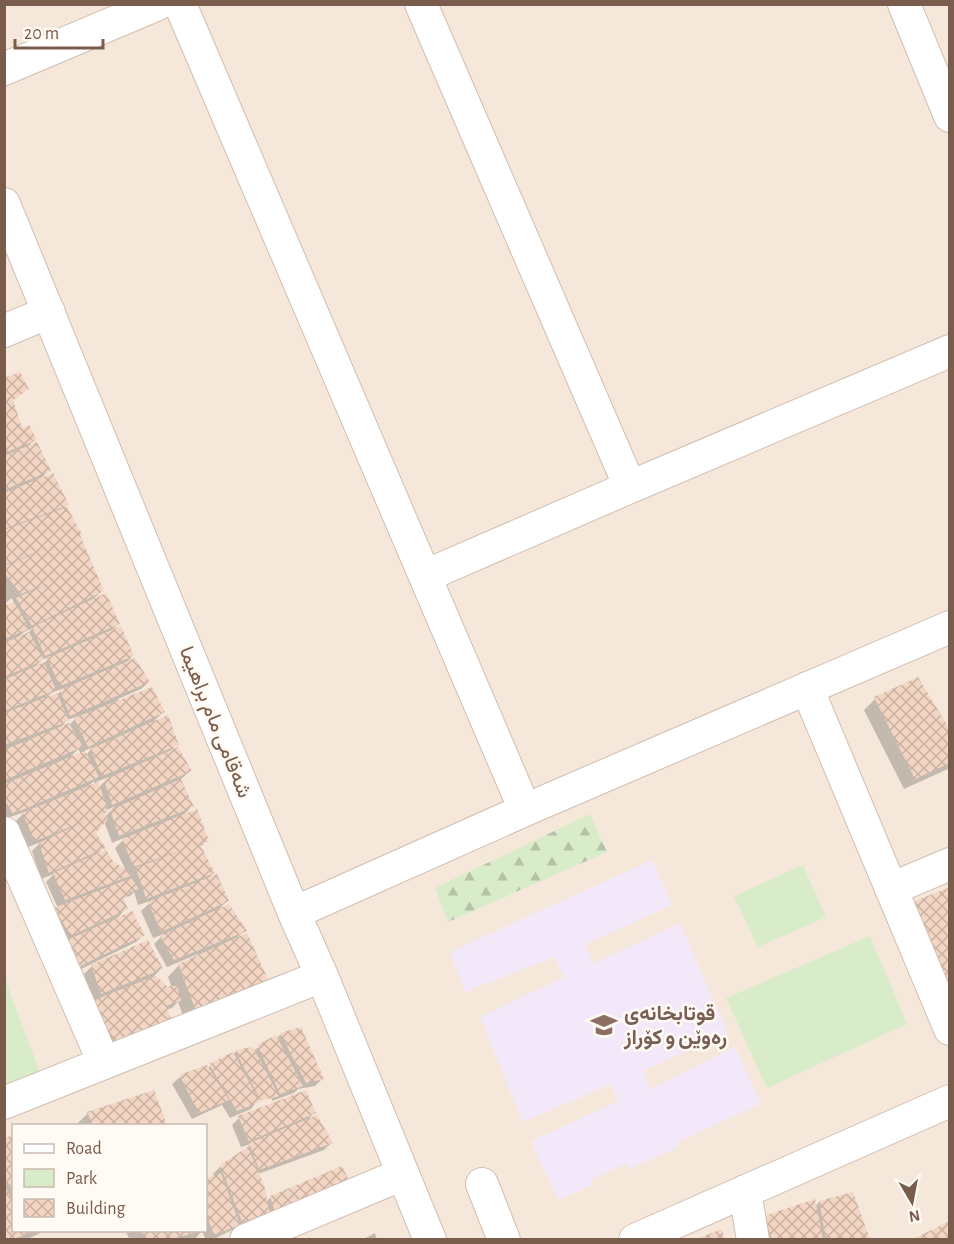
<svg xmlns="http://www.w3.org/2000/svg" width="954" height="1244" font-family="'Alegreya Sans',Vazirmatn,sans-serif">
  <defs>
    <pattern id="forest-firs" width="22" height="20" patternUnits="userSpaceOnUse" patternTransform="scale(1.5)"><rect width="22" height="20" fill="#d8ecc9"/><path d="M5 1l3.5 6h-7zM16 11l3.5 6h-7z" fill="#b4c2a5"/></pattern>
    <pattern id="building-cross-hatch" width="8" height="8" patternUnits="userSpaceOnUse" patternTransform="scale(1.5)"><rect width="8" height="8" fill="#f3d5c3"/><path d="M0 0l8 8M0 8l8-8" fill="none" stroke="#cab0a1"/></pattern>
  </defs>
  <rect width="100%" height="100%" fill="#fdf6ec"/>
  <path fill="#f5e8da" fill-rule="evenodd" d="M5,5H949V1239L5,1240ZM14,1126H206V1230H14Z"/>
  <path fill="#f3e8fa" d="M652,860L672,905L586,944L593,964L680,923L728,1033L643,1071L651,1089L735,1047L761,1103L679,1142V1147L630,1169L627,1163L592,1179L593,1185L558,1200L531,1141L619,1101L611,1084L523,1122L480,1017L564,977L554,957L465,992L450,952Z"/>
  <path fill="url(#forest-firs)" d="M590,814L607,852L448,922L435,888Z"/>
  <path fill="#d8ecc9" d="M803,865L826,917L758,947L734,896Z
    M870,936L907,1024L767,1088L726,998Z
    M4,976L42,1078L4,1093Z"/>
  <path fill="#0003" fill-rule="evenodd" d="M4,380L27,389L12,401L22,430L35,439L27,448L49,471L38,481L67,504L65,507L80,534L79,535L102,591L92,600L118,624L110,632L133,656L124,665L149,682L141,689L118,699L119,701L164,711L152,723L177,744L170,752L190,771L180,780L192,806L183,816L207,840L200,847L214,873L207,880L227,901L218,910L245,930L235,940L188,1029L178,1002L172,1008L166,1010L172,1025L108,1048L84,974L95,963L96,964L161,969L154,976L167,988H172L168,977L179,965L200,956L198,954L167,967L154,944L164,934L153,938L141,911L153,900L138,905L134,892L130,896L123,898L126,909L116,919L143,935L136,942L67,976L48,916L58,908L46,882L54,874L41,879L32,851L41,842L28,847L16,821L25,812L4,819V608L14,602L11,598L4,605ZM33,628L26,635L17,639L24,632ZM51,656L43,664L34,668L42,660ZM64,688L57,695L44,700L51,693ZM78,716L69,725L61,728L67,720ZM93,747L86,755L84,751ZM78,749L81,754L69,759ZM109,777L98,788L96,782ZM94,781L95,785L86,788ZM115,806L105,817L103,814L105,811ZM104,821L112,843L126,837L115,848L127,873L95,856L104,848L94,833Z
    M917,679L950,733V768L904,789L864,710L875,699Z
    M300,1028L322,1079L315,1086L298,1089L294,1093L272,1101L271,1096L254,1101L255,1104L251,1109L230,1118L222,1105L192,1119L172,1084L180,1077L207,1068L236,1052L253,1051L275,1037L276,1039L280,1035Z
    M153,1091L166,1126L77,1124L88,1113Z
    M314,1113L305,1122L331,1143L324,1150L258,1174L266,1202L270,1198L342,1168L261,1221L234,1229L212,1240H206L202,1231L194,1240H130L125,1230H206V1180L214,1177L213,1174L221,1166L243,1152L251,1144L241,1147L232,1125L239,1118Z
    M14,1136V1230H46L26,1240H4V1141Z
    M852,1194L868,1239L763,1240L758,1225L814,1201L815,1207L819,1202Z
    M375,1233L377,1240H362Z"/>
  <path fill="url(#building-cross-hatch)" d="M20,372L29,389L13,400L22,428L29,425L37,440L4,453V378Z
    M37,442L51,471L4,490V456Z
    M53,473L69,505L4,529V493Z
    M67,507L82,534L80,535L104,591L32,626L16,598L47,584L21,594L4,573V566L66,541L4,565V530Z
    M106,593L120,624L45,656L32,627Z
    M15,602L29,629L4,639V606Z
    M121,626L134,656L60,686L47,658Z
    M29,632L44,660L4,677V643Z
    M135,658L150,682L70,716L60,690Z
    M44,662L56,690L4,711V680Z
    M918,677L950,730V763L915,779L874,697Z
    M152,687L165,712L88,747L74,718Z
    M57,693L69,721L4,745V713Z
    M168,715L179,745L102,776L90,749Z
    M69,723L83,747L4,780V750Z
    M178,747L192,771L112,805L104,780Z
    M85,751L99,777L13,814L4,799V784Z
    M181,779L194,807L119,836L110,810Z
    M98,782L106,803L107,813H104L108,819L96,833L106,848L49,873L39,843L87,820L35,841L22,813Z
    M197,809L209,841L200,844L215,873L146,899L136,868L185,849L134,867L122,839Z
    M106,850L113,861L133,875L65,900L53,873Z
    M217,874L229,901L161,932L148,902Z
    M131,878L139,889L130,892L124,900L128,909L71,936L54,908Z
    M950,887V982L947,983L910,903Z
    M229,904L247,931L174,960L160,936Z
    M132,911L145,935L74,969L67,940Z
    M247,933L272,988L199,1019L178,964Z
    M148,940L163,969L101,994L91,965Z
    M156,976L167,986H177L181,1001L166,1006L174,1025L115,1041L88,1004L106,995Z
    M301,1027L324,1079L306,1083L280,1033Z
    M276,1035L303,1086L280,1094L257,1045Z
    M253,1047L279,1096L261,1101L235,1050Z
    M233,1052L260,1102L237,1111L209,1064Z
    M207,1065L229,1100L199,1113L179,1075Z
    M154,1090L167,1125H93L87,1112Z
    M306,1090L316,1113L249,1141L238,1116Z
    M317,1115L333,1143L259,1170L249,1143Z
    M14,1134V1195L4,1176V1139Z
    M248,1147L264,1185L270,1214L242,1222L220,1165Z
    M342,1166L354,1190L277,1219L270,1196Z
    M221,1173L240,1225L214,1235L206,1214V1178Z
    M4,1185L14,1204V1230H27L28,1234L13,1239H4Z
    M853,1192L870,1239H826L819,1201Z
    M815,1199L823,1239H772L764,1216Z
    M950,1221V1239H913Z
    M722,1229L725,1239H696Z
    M141,1230H201V1231L172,1239H145Z"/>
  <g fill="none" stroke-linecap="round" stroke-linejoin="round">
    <g stroke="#d1beb0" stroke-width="34">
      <path id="minor" d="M180,4L525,810
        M421,4L630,487L425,576
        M904,4L950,116
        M4,69L158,4
        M4,204L294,913L322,976L430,1240
        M4,331L49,312
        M630,487L950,351
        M807,688L950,1029
        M4,833L104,1063
        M891,889L950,864
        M294,913L525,810L950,627
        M4,1103L322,976
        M482,1184L504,1240
        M745,1191L753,1240
        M246,1240L403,1174
        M635,1240L950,1101"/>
    </g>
    <use href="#minor" stroke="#fff" stroke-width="32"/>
  </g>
  <defs>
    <g id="school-bare" transform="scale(2.07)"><path d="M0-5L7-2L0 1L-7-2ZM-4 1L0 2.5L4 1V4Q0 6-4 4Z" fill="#8d6e63" stroke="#fffaf3" stroke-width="2.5" paint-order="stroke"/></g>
  </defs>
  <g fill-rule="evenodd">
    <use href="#school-bare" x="604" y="1025"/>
  </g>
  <g text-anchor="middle" stroke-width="5" stroke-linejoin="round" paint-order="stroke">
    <g font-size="21" fill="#7a5c4d" stroke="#fffaf3">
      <text transform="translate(216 722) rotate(68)" y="7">شەقامی مام براهیما</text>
    </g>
    <g font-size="21" font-weight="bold" fill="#785e54" stroke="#fffaf3" text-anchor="start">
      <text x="624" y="1020">قوتابخانەی<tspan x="624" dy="24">رەوێن و کۆراز</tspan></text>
    </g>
  </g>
  <rect width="954" height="1244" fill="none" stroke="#7a5c4d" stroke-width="12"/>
  <rect x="12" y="1124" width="195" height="108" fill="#fffaf3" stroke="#cabbb1" stroke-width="1.5"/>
  <rect x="24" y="1144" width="30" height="9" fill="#ffffff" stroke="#cabbb1" stroke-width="1.5"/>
  <text x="66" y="1154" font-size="18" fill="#7a5c4d">Road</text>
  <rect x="24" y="1169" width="30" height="18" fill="#d8ecc9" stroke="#cabbb1" stroke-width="1.5"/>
  <text x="66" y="1184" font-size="18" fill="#7a5c4d">Park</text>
  <rect x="24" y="1199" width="30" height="18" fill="url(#building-cross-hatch)" stroke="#cabbb1" stroke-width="1.5"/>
  <text x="66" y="1214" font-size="18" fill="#7a5c4d">Building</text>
  <g transform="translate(912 1202) rotate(170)" stroke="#fffaf3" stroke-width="4.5" paint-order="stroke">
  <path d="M0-4.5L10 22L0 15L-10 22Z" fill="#7a5c4d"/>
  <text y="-9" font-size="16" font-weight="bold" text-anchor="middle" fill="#7a5c4d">N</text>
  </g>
  <path d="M15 39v9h88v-9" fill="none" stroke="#7a5c4d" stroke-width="3"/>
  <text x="24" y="39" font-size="18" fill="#7a5c4d" stroke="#fffaf3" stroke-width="4.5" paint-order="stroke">20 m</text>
</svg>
